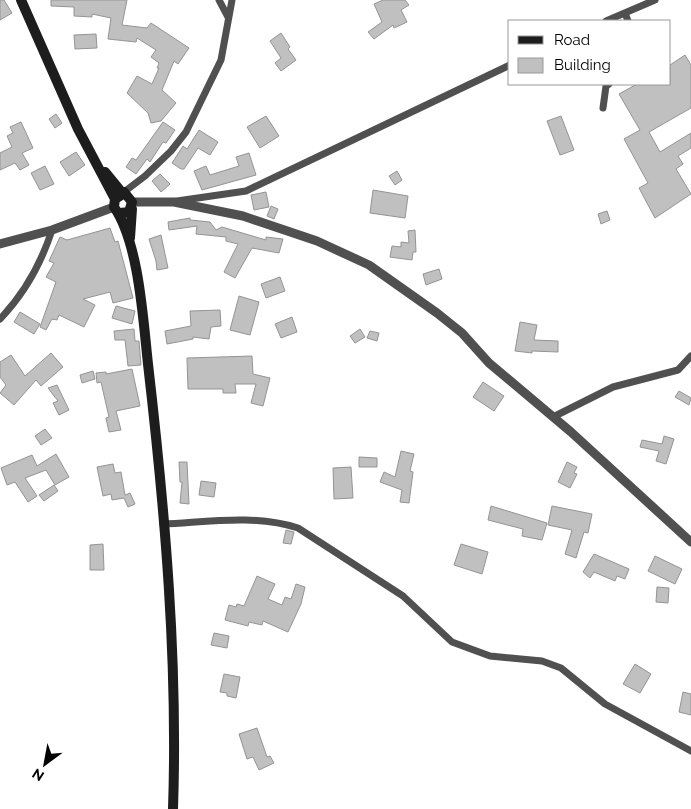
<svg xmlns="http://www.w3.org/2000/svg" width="691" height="809" font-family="Raleway,sans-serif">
  <rect width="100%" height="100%" fill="#fff"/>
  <path fill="#c0c0c0" stroke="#949494" d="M0,0H4L12,13L0,20Z
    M51,0H127L122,25L147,28L151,23L189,48L178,64L174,61L162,90L176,103L161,121L151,123L148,113L127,93L137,76L152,84L159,68H157L159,63L151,57L156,50L137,38L136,42L108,39L111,18L92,14V17L74,16V7L51,6Z
    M383,0H405L409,5L401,10L407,22L394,28L393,25L374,39L368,32L382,22L374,4Z
    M281,33L290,47L288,49L296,60L281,71L275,63L281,58L270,41Z
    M96,34L97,48L75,49L74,35Z
    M685,55L691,65V108L649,132L660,152L691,133V148L678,156L683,164L676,169L691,194L655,218L639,188L648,183L624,139L640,130L619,94L637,84H670V65Z
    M56,114L62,123L55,128L49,119Z
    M266,116L279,136L260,148L247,127Z
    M561,116L574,150L560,155L547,121Z
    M21,122L33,148L22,153L29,165L20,170L15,163L0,170V153L12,147L7,136L13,133L10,127Z
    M163,122L175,130L166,143L163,142L150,162L147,159L136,174L126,167L132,158L136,160Z
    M199,130L218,142L210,155L198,148L184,169H181L172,163L183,146L187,149Z
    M76,152L85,165L69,176L60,162Z
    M249,153L256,175L202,190L194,171L206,166L210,175L239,166L236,157Z
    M45,166L54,184L40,190L31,173Z
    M397,171L402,180L395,185L389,176Z
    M160,174L170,184L161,192L152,181Z
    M373,190L408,196L405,218L370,213Z
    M266,192L269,207L254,210L251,195Z
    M271,206L278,209L274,219L267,216Z
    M607,211L610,220L601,224L598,214Z
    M190,218V220L210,222L216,230L222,227L266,240V237L283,239L279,253L252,248L235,278L224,272L238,244L226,241V237L196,234L197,226L169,230L168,222Z
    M110,228L115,242L118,241L133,298L113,303L110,292L83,299L95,305L84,327L59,315L57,320L52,319L46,330L40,327L56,282L46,277L54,263L49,261L60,237L67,240Z
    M415,230L416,252H413L412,260L390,257L392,246L401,247V242L409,243L408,231Z
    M161,235L168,268L157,270L156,261L149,239Z
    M439,269L442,279L426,285L423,274Z
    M280,277L285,291L266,298L261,284Z
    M239,296L259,302L250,335L230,330Z
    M116,306L135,311L132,324L112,318Z
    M220,310L221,326L211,327L209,339L193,337V339L167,344L165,331L191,326L190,311Z
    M20,312L40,324L34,334L14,322Z
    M292,317L297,332L281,338L275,324Z
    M520,322L537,325L534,340L558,341V352L532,351V353L515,351Z
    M134,329L135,341H139L141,365L128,366L125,340H115L114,331Z
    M360,329L365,337L355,343L350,336Z
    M370,331L379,333L377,341L367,338Z
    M51,353L63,367L41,386L36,380L14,405L0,393L6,385L0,377V362L11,355L25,376Z
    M252,356L253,374L270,378L263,406L251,403L256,384H235L236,393H223V389H188L187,358Z
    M132,369L140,406L116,411L121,430L109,432L106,418L109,417L101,382L97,383L96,373L106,372V374Z
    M93,371L95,379L82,383L80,375Z
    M483,382L504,396L494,411L473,397Z
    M57,385L69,410L59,415L53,403L58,401L48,388Z
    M679,391L691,398L689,405L675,397Z
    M45,429L52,438L41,445L35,436Z
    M664,436L674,439L666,464L656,461L659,451L640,447L642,440L662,444Z
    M401,451L414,454L410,471L413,472L409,503L400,502L402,490L380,482L384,472L395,477Z
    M56,454L69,477L55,485L46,470L25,478L37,496L28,502L15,482L7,485L1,468L32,455L37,466Z
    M359,457L377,458V467H359Z
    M179,462H187L189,504L180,503L182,482H180Z
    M567,462L577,467L574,473L577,474L570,488L558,482Z
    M113,464L115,473L121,472L125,495L130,493L135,504L128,507L124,498L112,500L111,494L103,496L97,467Z
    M351,467L353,498L334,499L333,468Z
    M201,481L216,483L214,497L199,495Z
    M54,485L58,491L44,501L39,495Z
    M491,506L547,523L542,540L522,536L523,529L488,520Z
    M552,506L592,514L588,533L584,532L576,558L565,554L572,530L548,525Z
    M286,530L294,532L291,544L283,543Z
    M103,544L104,570H90V545Z
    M461,544L488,552L482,574L454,565Z
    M594,554L629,569L625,579L617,576L615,581L594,572L590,578L583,572Z
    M655,556L682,569L675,584L648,571Z
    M257,576L275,584L268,599L282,605L285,597L291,599L296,584L305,587L301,604L288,632L263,621L262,625L249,622L248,626L225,620L229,605L236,607L237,604L244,606Z
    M657,587L669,588L668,603L656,602Z
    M214,633L229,636L227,648L211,645Z
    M635,664L651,674L640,693L623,684Z
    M224,674L240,677L236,698L227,696V693L220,692Z
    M683,692L691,694V715L679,712Z
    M257,728L267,757L270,756L274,763L259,770L253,757L247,759L239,734Z"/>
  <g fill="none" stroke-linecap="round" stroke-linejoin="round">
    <path stroke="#505050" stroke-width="7" d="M219,0L228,17
      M625,13L628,21
      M606,21L655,0
      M603,108L606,86L609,84
      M124,192L145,176L171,151L186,132L221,60L232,0
      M177,201L246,191L510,65
      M0,319C25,293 41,264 52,230
      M553,417L613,387L678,370L691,356
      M163,524C208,522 254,514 298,528L403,596L452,642L490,656L542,661L561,668L605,704L691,751"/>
    <path stroke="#505050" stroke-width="9" d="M132,202H174L243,216L317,241L369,265L437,313L462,333L489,363L571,432L691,542
      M0,244L52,230L114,207"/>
    <path stroke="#1d1d1d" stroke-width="10" d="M21,0L78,129L115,199
      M105,172L123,194
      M120,213L129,212L132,202L124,192L123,194L115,199L114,207C139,243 143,319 148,364C165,511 178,661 173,809
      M130,238L132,209"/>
  </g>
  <rect x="508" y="20" width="162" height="65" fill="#ffffff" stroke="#999999"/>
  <rect x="518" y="36" width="25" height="8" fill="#1d1d1d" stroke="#999999"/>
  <text x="554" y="45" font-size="15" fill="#000000">Road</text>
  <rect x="518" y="58" width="25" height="15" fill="#c0c0c0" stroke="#999999"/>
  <text x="554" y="70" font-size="15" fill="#000000">Building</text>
  <g transform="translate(45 764) rotate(212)" stroke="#ffffff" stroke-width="4" paint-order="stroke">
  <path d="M0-4L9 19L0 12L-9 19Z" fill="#000000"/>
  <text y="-8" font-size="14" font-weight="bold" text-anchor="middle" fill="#000000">N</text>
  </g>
</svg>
